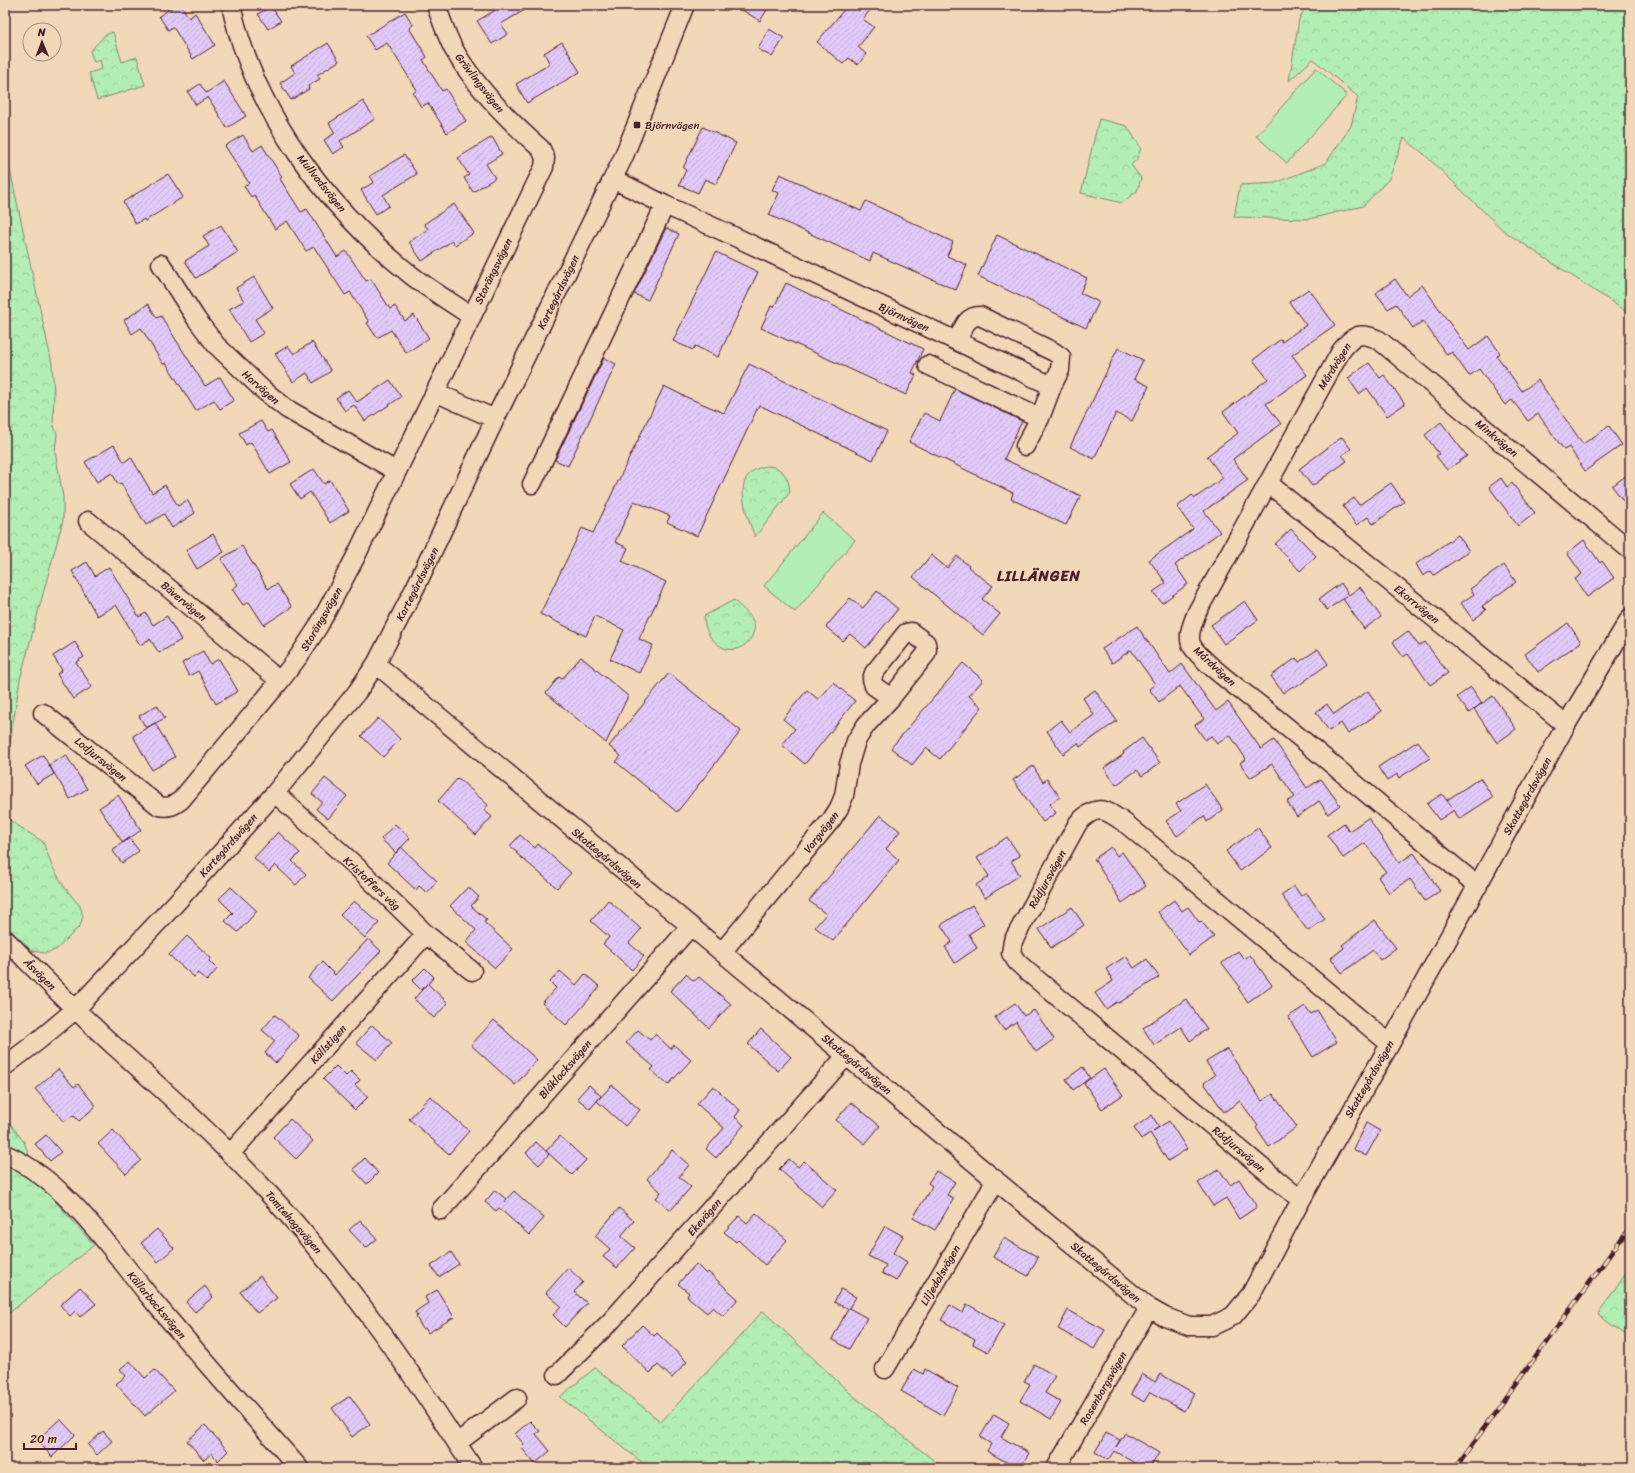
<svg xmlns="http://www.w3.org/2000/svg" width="1635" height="1473" font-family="Sriracha,sans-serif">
  <defs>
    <pattern id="grass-tufts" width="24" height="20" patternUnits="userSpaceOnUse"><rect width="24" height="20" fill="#b3eeb4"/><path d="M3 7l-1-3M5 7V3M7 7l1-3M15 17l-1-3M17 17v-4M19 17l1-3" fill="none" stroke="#9bcc9b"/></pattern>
    <pattern id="forest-crowns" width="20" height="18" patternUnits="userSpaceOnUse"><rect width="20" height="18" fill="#b3eeb4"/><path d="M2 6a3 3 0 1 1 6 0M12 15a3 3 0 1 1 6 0" fill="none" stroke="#9bcc9b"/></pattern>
    <pattern id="building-hatch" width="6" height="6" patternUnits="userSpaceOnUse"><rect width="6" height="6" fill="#e3cafa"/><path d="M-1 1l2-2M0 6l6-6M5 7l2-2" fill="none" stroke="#c4add6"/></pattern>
  </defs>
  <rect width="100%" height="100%" fill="#f1d8b9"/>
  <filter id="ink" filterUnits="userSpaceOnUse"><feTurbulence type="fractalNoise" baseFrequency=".025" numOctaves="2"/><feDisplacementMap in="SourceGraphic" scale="8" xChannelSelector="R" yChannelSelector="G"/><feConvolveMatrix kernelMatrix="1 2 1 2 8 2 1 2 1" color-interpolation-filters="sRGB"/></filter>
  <g filter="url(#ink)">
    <path fill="url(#grass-tufts)" stroke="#7e8670" d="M5,1117L24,1142L40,1184L94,1245L9,1313L5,1309Z"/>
    <path fill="url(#forest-crowns)" stroke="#7e8670" d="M1307,5H1630V314L1504,231L1425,155L1404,138L1389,179L1363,206L1309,219L1234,217L1240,185L1275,183L1326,163L1351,126L1358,97L1313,59L1289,81L1299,19Z
      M113,32L122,62L137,57L145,85L97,100L89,73L102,69L100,60L94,62L90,51L105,35Z
      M1099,119L1127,126L1141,148L1137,159L1131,165L1141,178L1137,191L1122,203L1081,193Z
      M5,147L52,364L54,393L53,423L57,434L55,451L63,497V520L20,679L10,743L5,751Z
      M768,466C783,467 789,478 790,492L755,537C746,513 728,471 768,466Z
      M734,600C740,607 749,613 753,621C756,626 754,631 752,636C735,665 703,642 704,616Z
      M5,817L43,842L52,866L65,888L80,906L83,916L80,926L56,950L45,953L32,951L21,944L5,929Z
      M1630,1266V1338L1598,1315Z
      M763,1311L850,1393L943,1468H649L560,1397L595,1368L661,1422Z"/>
    <path fill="#b3eeb4" stroke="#7e8670" d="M1316,68L1347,95L1287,163L1256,136Z
      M823,513L855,540L795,612L764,586Z"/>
    <path fill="url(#building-hatch)" stroke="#4a1f2b" d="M176,5H181L189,18L195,13L215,45L193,59L173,27L168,30L159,16Z
      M490,5H533L501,24L508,34L492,44L477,21L494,11Z
      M734,5H770L760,21Z
      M848,5H874L863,19L874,27L858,47L866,54L858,65L849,58L843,64L817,42Z
      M271,6L281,21L268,29L258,14Z
      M405,12L413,25L409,28L427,57L423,60L442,91L446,89L466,121L447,133L428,103L421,107L413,93L417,90L387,43L375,50L366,36Z
      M769,29L784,38L772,57L758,49Z
      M562,42L580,72L527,103L516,84L550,64L544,53Z
      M328,43L339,61L317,75L320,79L308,86L309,89L291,100L280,83L295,73L291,66Z
      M224,81L246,116L227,128L208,97L196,105L188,92L200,84L206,93Z
      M363,101L375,119L340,141L344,147L333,154L324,140L335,133L329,123Z
      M703,127L736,143L716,184L705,179L698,193L679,185L686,170L683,168Z
      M243,135L253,151L262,145L282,177L280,179L301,212L307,209L337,257L346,251L366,281L371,279L390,309L395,306L405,321L414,315L429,338L406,353L391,330L377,338L367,323L369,322L350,292L345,295L314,247L306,251L287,221L275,229L254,195L251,197L244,186L249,183L225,146Z
      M492,137L502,154L486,164L495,178L473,192L464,178L469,175L458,158Z
      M404,155L417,174L383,195L389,206L376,214L361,190L374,182L370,176Z
      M168,174L183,197L145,221L144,219L136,224L123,202Z
      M780,174L861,211L866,201L953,242L947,256L967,265L956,290L873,253L870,261L769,215L779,193L772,190Z
      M454,204L474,233L455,245L452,241L422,261L409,242L428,229L424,224Z
      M221,225L238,252L196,278L185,261L209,246L203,236Z
      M666,228L679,234L648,300L634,294Z
      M997,235L1087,278L1080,293L1099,302L1086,328L978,276Z
      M716,252L758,272L718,357L695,346L693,350L673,341Z
      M254,277L273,308L255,319L264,333L249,342L229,309L244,301L236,288Z
      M1395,279L1407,296L1422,285L1469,350L1488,336L1500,353L1497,356L1522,391L1538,380L1583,444L1609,426L1622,445L1585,471L1569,447L1564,450L1538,414L1528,421L1512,400L1505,405L1479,369L1469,376L1452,352L1447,355L1423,321L1413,328L1396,304L1388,309L1376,293Z
      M786,283L923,349L912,373L916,375L906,395L761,328L771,306L774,307Z
      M1309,289L1335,325L1292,355L1307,375L1266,404L1281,424L1233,459L1248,480L1204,511L1220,532L1175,565L1188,584L1162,603L1153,592L1166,583L1149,560L1193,529L1177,507L1192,495L1195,498L1223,478L1207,456L1238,433L1223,412L1268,379L1253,360L1281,339L1282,342L1306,325L1289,302Z
      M148,304L157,318L161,316L205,386L220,377L234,400L220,409L214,400L196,411L166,363L163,364L141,328L132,334L124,320Z
      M312,342L331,371L313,383L307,373L293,382L275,354L288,346L294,354Z
      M1118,348L1143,360L1134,379L1149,386L1132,421L1116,413L1094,459L1070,447Z
      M604,358L616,364L568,466L555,460Z
      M1369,363L1380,378L1384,375L1405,404L1387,416L1367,388L1359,394L1348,378Z
      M749,364L887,431L873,460L759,405L697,536L667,522L670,516L634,501L615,542L628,548L622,561L666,582L639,639L653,645L639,673L610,659L624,630L595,616L586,636L540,614L582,528L593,533L664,386L684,396L724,413Z
      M390,380L401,397L365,421L354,405L345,411L336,398L348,390L357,402Z
      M955,389L1022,421L1004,459L1081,496L1066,525L1011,499L1013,493L909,442L924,413L940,421Z
      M261,421L268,432L272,430L291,462L270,474L251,442L246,445L239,433Z
      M1441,422L1467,456L1447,470L1436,456L1439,454L1425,435Z
      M1342,437L1351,449L1342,455L1347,461L1312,486L1299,469Z
      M114,445L124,462L131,457L152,493L165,485L178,506L187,500L195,513L172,528L164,514L146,525L121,483L118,484L112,473L97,482L85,462Z
      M314,469L324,484L330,480L349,511L330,523L310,492L300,499L290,484Z
      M1630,473V510L1612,486Z
      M1501,478L1507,487L1512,483L1535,513L1518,526L1489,487Z
      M1391,483L1404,502L1373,524L1368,517L1356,525L1343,506L1354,498L1359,505Z
      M1291,529L1316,556L1300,571L1275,544Z
      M213,534L224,552L197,569L186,550Z
      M1458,535L1469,551L1434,575L1431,571L1423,576L1416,564Z
      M1584,540L1600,563L1602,561L1614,578L1587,597L1575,579L1582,574L1567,553Z
      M242,546L268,589L277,584L292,607L264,625L249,602L243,605L232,589L238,585L221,559Z
      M931,555L947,568L957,556L969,566L968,567L993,586L982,599L1000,614L983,635L913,577Z
      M87,562L95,576L109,567L139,617L146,613L153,625L167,616L181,640L159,653L150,639L140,645L116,605L97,616L72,571Z
      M1504,565L1516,582L1482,606L1486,610L1473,620L1461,603L1474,594L1470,589Z
      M1341,583L1349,595L1360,587L1381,617L1364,629L1343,599L1347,596L1327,610L1319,599Z
      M877,591L898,609L866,648L850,634L843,641L826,627L850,598L863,608Z
      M1245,601L1258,620L1224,644L1211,625Z
      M1568,623L1581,642L1538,672L1525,654Z
      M1137,626L1170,674L1182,664L1216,711L1228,702L1261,749L1274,740L1307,788L1321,779L1340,805L1328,814L1319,801L1297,817L1287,802L1295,797L1272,764L1250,778L1240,763L1246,759L1230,735L1217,744L1211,736L1205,740L1195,725L1204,719L1180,686L1159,702L1149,689L1155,684L1131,650L1112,663L1102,649Z
      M1408,631L1419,646L1425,642L1448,673L1430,685L1408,654L1403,657L1393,642Z
      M75,642L84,657L76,662L92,687L73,699L57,674L62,670L53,656Z
      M1318,649L1328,664L1295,688L1293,686L1283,693L1271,676L1296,658L1299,662Z
      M203,651L210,664L219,659L238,691L216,704L198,671L189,676L182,663Z
      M581,657L628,696L606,743L546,693L559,677L562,679Z
      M963,663L983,680L969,696L982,707L940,759L926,748L912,765L891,748Z
      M669,673L741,731L677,812L616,762L621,756L609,746Z
      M833,682L855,701L805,764L782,745L795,729L783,719L807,690L818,699Z
      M1471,687L1482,703L1469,713L1457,697Z
      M1095,690L1117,721L1080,747L1078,743L1063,754L1047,731L1061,720L1070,732L1094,715L1083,698Z
      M1368,691L1382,711L1348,734L1341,723L1329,731L1316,712L1327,704L1334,714Z
      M1493,696L1516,729L1497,743L1474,709Z
      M157,705L165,718L146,728L139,716Z
      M378,718L400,739L383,757L361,736Z
      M155,723L175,757L152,770L133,736Z
      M1142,738L1160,763L1142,776L1137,770L1116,785L1104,768L1124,754L1123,752Z
      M1418,741L1430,758L1399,778L1397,774L1387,781L1378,767Z
      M43,755L54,774L37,784L25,766Z
      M66,755L87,789L70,799L49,765Z
      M1033,766L1043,782L1047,779L1060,797L1050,804L1056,813L1043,822L1013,780Z
      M325,778L347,796L328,819L316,809L322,802L312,794Z
      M458,778L488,805L484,810L492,817L476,835L438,801Z
      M1480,778L1493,797L1459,819L1454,810L1439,820L1427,804L1442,794L1452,807L1447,800Z
      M1205,784L1223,810L1207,822L1204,816L1177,836L1166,821L1181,811L1176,804Z
      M118,795L141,830L123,843L99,808Z
      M880,815L900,831L886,849L899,860L833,941L815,927L826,914L809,901Z
      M1368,818L1399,863L1414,853L1440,891L1425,901L1410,879L1389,893L1378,877L1386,872L1365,843L1343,858L1327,835L1344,823L1349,831Z
      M395,824L410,838L396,853L381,839Z
      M1258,828L1272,848L1240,871L1226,851Z
      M278,832L300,853L292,861L306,874L296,885L275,865L269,872L254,858Z
      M520,835L535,848L538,844L571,873L557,888L516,853L518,852L510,846Z
      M1007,837L1020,856L1011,861L1020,875L985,898L976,885L989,876L977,858Z
      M129,838L139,851L122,863L112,850Z
      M401,847L437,881L427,893L419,886L416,890L387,863Z
      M1111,847L1117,856L1122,852L1146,886L1122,903L1094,859Z
      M1294,886L1301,896L1306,892L1325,919L1308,931L1281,895Z
      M231,887L257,911L238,932L225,921L233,913L219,899Z
      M468,887L479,897L471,906L487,920L484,922L513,949L495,968L466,942L476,930L450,906Z
      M608,900L641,929L629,943L644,956L632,970L603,944L609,937L591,921Z
      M1174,900L1182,911L1188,907L1199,922L1201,921L1214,937L1189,955L1158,912Z
      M354,901L379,923L365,938L340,915Z
      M972,905L984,924L969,934L977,948L955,963L945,947L952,942L941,925Z
      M1072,907L1084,925L1051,948L1039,929Z
      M1375,920L1396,948L1380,960L1373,950L1342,973L1331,958L1344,948L1342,945Z
      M187,936L211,958L209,961L217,969L207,981L198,973L194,977L169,955Z
      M368,939L381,951L333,1001L308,978L322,962L335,975Z
      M1238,951L1244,959L1250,955L1272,985L1248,1002L1238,988L1240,987L1222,963Z
      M1126,956L1134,968L1147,959L1159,977L1119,1003L1117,1002L1106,1009L1095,993L1113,981L1106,969Z
      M425,968L434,977L428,984L448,1003L434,1018L414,999L427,984L421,990L412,981Z
      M560,971L576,985L585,974L600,987L566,1025L542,1003L556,988L550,982Z
      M686,974L694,981L699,977L731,1004L709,1028L670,991Z
      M1186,999L1207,1029L1190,1041L1181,1027L1154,1045L1143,1028Z
      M1015,1003L1024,1016L1034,1010L1054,1039L1036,1052L1016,1022L1017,1021L1004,1030L995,1017Z
      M1305,1006L1311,1014L1317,1010L1337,1042L1313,1057L1288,1017Z
      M275,1015L299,1036L276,1063L265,1053L275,1041L262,1030Z
      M494,1020L537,1060L515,1085L471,1045Z
      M372,1025L392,1043L377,1060L356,1043Z
      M761,1029L791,1057L778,1071L748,1044Z
      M638,1030L650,1040L655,1034L671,1049L674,1045L691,1060L668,1085L651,1070L654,1067L626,1043Z
      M1227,1049L1262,1101L1273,1094L1297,1127L1269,1147L1256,1128L1258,1126L1240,1101L1224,1112L1204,1083L1215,1075L1206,1062Z
      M336,1066L346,1076L351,1071L360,1080L355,1085L368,1097L355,1110L323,1079Z
      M1083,1067L1090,1078L1073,1090L1066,1079Z
      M58,1069L74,1087L78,1084L96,1106L79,1121L73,1115L64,1122L35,1089Z
      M1104,1069L1123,1095L1102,1109L1084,1083Z
      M589,1085L601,1096L590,1109L577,1098Z
      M612,1085L640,1110L625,1126L597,1101Z
      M713,1086L740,1110L735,1117L744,1125L716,1158L706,1149L724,1128L697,1104Z
      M430,1096L469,1131L449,1154L409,1119Z
      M851,1102L880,1126L865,1144L836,1120Z
      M1152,1115L1159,1127L1153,1131L1169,1121L1187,1149L1168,1161L1150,1133L1141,1139L1134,1128Z
      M290,1119L313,1141L296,1159L273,1137Z
      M1366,1123L1380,1131L1366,1156L1353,1149Z
      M113,1130L141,1160L126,1174L98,1144Z
      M46,1135L61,1152L50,1161L35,1144Z
      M560,1136L586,1160L572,1175L546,1151Z
      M536,1142L549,1154L539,1165L526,1153Z
      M672,1150L689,1165L679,1177L691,1187L671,1210L656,1198L661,1192L647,1179Z
      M365,1158L378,1173L367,1184L353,1169Z
      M789,1159L798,1167L804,1161L837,1190L822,1207L779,1169Z
      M1219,1169L1230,1185L1239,1179L1257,1207L1239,1219L1226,1198L1213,1206L1198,1183Z
      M936,1171L955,1182L947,1195L954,1198L935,1230L913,1218L932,1186L928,1183Z
      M495,1190L506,1199L504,1202L514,1191L544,1218L529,1235L499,1208L496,1211L485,1202Z
      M619,1208L634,1221L621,1236L635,1248L617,1268L603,1257L610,1249L595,1236Z
      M756,1213L787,1240L765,1265L738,1240L736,1242L724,1232L739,1216L747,1223Z
      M360,1220L377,1239L366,1248L349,1230Z
      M885,1226L903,1236L893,1253L907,1262L896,1281L882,1273L886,1265L868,1256Z
      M157,1229L174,1248L158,1262L141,1243Z
      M1004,1238L1038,1257L1028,1276L993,1257Z
      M451,1252L459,1264L439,1277L431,1266Z
      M696,1264L706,1274L708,1272L738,1299L723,1316L713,1307L707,1313L687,1296L689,1293L678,1284Z
      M568,1268L583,1282L574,1292L587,1303L565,1327L553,1315L561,1306L546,1293Z
      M260,1276L277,1298L257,1313L240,1292Z
      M205,1286L213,1297L195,1312L186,1302Z
      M80,1287L96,1304L80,1317L75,1311L70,1316L60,1305Z
      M841,1289L856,1297L849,1308L867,1318L849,1349L832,1339L848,1309L834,1302Z
      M437,1290L454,1317L428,1333L425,1328L423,1329L416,1317L418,1316L415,1312L428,1303L425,1297Z
      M967,1304L1004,1325L988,1352L973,1344L975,1339L941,1320L950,1305L963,1313Z
      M1068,1310L1105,1330L1094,1349L1058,1329Z
      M642,1325L654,1336L657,1333L687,1362L672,1378L658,1365L650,1373L622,1346Z
      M130,1361L145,1378L155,1370L174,1391L145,1416L116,1384L126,1376L120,1369Z
      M1034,1364L1055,1376L1045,1393L1061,1402L1051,1419L1020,1401L1030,1384L1024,1381Z
      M914,1369L923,1374L925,1369L958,1388L943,1415L901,1391Z
      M1142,1374L1155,1382L1160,1374L1194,1393L1184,1411L1150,1392L1144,1402L1131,1394Z
      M350,1396L370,1424L352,1437L332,1408Z
      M994,1414L1009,1423L1001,1437L1029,1453L1020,1468H1016L987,1451L991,1444L980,1437Z
      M60,1419L75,1435L52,1457L37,1440Z
      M530,1421L540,1431L536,1434L550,1451L535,1464L521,1447L524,1444L515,1434Z
      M205,1425L228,1451L218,1461L212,1453L204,1460L187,1441Z
      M103,1431L112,1441L97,1455L88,1445Z
      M1106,1433L1120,1440L1116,1447L1125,1433L1159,1453L1150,1468H1143L1114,1451L1108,1460L1095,1452Z"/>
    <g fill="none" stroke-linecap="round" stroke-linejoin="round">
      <g stroke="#4a1f2b" stroke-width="21">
        <path id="minor" d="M231,5C254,112 327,208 411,275C430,290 451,302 471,316
          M613,179L665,205L729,234L1052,386L1060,370L1061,357L1054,352L980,316C965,316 963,330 957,341
          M161,264L197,320L216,345L262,389L287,409L396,471
          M928,365L1040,418
          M435,392L495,419
          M1025,446L1040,418L1052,386
          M1268,483L1566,725
          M532,484L665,205
          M88,521L280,681
          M376,664L1149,1308L1165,1317L1189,1326H1212L1233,1316L1251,1294L1301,1200L1390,1044L1566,725L1630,618
          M43,713L159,806C169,808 173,806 181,800L280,681L299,656L318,627L355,558L544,167L545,158L541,149C508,120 475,87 453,48C446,34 441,19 436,5
          M275,793L357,867L426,934L472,971
          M1478,886C1405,826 1334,765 1261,706C1245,693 1198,660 1191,644C1187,633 1194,621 1197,612L1341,351C1354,335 1359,331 1379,340L1630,550
          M5,939C40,974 75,1010 112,1044C170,1096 229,1149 281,1207C353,1287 415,1377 473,1468
          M722,952L832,819L839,808L844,796L849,764L856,741L866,725L891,698L926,654L927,649L926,643L911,632L906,633L874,673L872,679L874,686L891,698
          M5,1066L39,1040L76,1009L175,904L275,793L357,692L376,664L416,586L495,419L623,158L685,5
          M5,1154C67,1182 108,1246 150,1297C198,1355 249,1411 299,1468
          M230,1154L426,934
          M1301,1200L1028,972L1017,962L1011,953L1013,941L1078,823C1097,803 1105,809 1125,823L1390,1044
          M441,1210L690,927
          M885,1369L988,1194L995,1179
          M557,1375L612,1320L847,1055
          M457,1443L517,1398
          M1056,1468L1149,1308"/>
      </g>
      <use href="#minor" stroke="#f1d8b9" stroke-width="18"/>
      <g stroke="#4a1f2b" stroke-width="4.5">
        <path id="rail" d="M1455,1468L1630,1227"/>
      </g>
      <use href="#rail" stroke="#f1d8b9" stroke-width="3" stroke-dasharray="9" stroke-linecap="butt"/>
    </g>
  </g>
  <rect fill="#4a1f2b" stroke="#f1d8b9" stroke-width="1.5" x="633" y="121" width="8" height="8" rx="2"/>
  <g text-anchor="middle" stroke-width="3" stroke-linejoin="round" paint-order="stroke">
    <g font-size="11" fill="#4a1f2b" stroke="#f1d8b9">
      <text transform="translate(480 83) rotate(52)" y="4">Grävlingsvägen</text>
      <text transform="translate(322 183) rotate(51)" y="4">Mullvadsvägen</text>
      <text transform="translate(493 271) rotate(-64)" y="4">Storängsvägen</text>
      <text transform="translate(558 292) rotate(-64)" y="4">Kartegårdsvägen</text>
      <text transform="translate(904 317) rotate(25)" y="4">Björnvägen</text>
      <text transform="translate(1334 366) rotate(-58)" y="4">Mårdvägen</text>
      <text transform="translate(261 387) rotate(41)" y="4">Harvägen</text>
      <text transform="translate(1497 438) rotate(40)" y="4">Minkvägen</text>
      <text transform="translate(417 584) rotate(-63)" y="4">Kartegårdsvägen</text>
      <text transform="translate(184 601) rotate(40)" y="4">Bävervägen</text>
      <text transform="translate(1417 604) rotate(39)" y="4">Ekorrvägen</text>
      <text transform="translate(321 619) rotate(-60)" y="4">Storängsvägen</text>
      <text transform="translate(1215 666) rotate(43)" y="4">Mårdvägen</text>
      <text transform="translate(101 759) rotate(39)" y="4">Lodjursvägen</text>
      <text transform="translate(1527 796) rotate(-61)" y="4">Skattegårdsvägen</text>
      <text transform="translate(821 832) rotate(-52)" y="4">Vargvägen</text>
      <text transform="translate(228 845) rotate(-48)" y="4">Kartegårdsvägen</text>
      <text transform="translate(607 858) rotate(40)" y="4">Skattegårdsvägen</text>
      <text transform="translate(1047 879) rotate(-61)" y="4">Rådjursvägen</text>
      <text transform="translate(372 883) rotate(43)" y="4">Kristoffers väg</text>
      <text transform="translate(40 974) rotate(45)" y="4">Åsvägen</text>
      <text transform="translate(328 1044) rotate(-48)" y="4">Källstigen</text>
      <text transform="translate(857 1064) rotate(40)" y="4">Skattegårdsvägen</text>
      <text transform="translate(565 1069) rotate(-49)" y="4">Blåklocksvägen</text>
      <text transform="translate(1369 1079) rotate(-60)" y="4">Skattegårdsvägen</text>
      <text transform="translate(1239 1149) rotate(40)" y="4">Rådjursvägen</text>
      <text transform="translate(704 1217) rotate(-49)" y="4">Ekevägen</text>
      <text transform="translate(294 1222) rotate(49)" y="4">Tomtehagsvägen</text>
      <text transform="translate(1106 1272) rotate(40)" y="4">Skattegårdsvägen</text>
      <text transform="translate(940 1275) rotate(-60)" y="4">Liljedalsvägen</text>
      <text transform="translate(157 1305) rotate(50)" y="4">Källarbacksvägen</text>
      <text transform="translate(1103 1388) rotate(-60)" y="4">Rosenborgsvägen</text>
    </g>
    <g font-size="11" fill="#4a1f2b" stroke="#f1d8b9" text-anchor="start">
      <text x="645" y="129">Björnvägen</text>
    </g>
    <g font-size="15" font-weight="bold" letter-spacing="1" fill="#4a1f2b" stroke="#f1d8b9">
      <text x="1039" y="581">LILLÄNGEN</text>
    </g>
  </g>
  <rect width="1635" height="1473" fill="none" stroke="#f1d8b9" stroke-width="20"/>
  <rect x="10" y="10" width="1615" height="1453" fill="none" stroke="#4a1f2b" stroke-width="1.5" filter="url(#ink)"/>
  <g transform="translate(42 42) rotate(359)"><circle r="19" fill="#f1d8b9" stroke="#ae8e80"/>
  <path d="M0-3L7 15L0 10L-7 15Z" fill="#4a1f2b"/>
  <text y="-6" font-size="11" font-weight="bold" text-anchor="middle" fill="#4a1f2b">N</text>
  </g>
  <path d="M24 1443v6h52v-6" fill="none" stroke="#4a1f2b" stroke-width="2"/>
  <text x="30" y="1443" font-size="12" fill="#4a1f2b" stroke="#f1d8b9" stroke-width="3" paint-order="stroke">20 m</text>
</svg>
